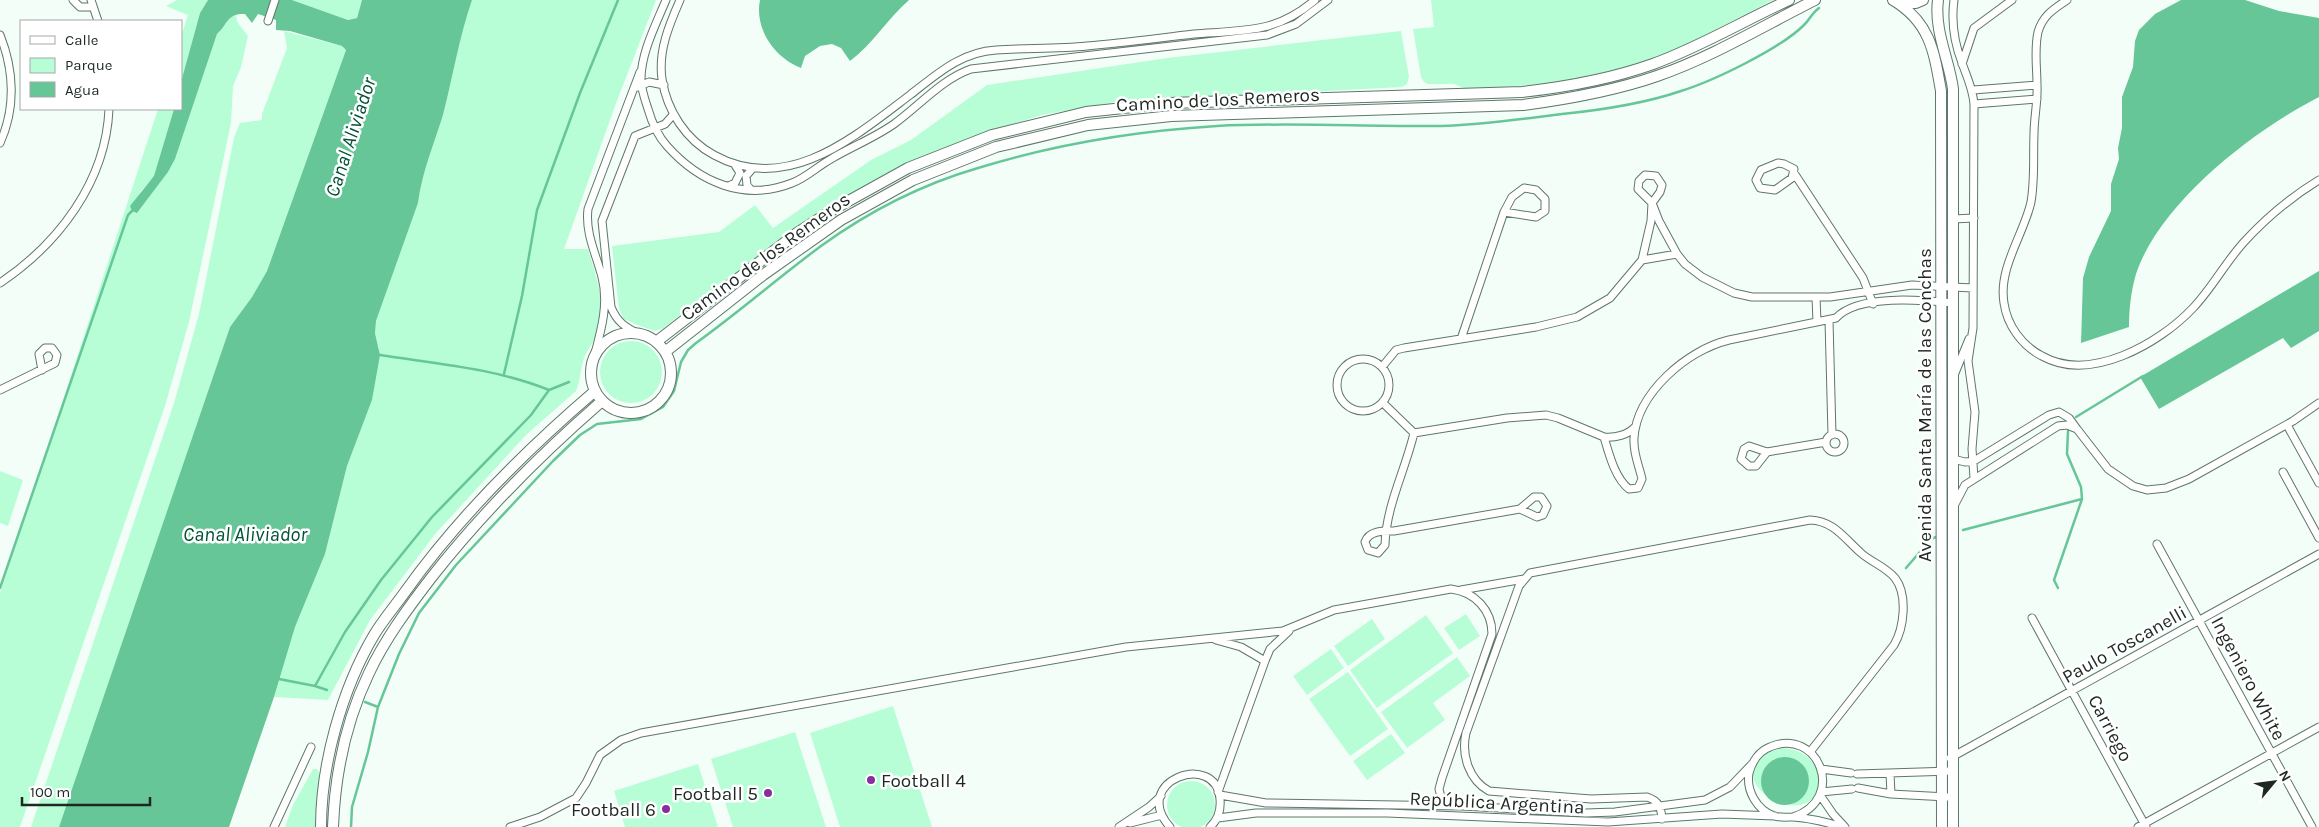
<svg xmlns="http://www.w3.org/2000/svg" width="2319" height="827" font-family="Karla,sans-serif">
  <rect width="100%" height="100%" fill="#f3fef8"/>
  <path fill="#b7fed7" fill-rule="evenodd" d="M177,0H208L200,13L181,82V37L188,15L166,6Z
    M292,0H362L357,18L348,20Z
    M472,0H656L615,106L564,249H588C596,276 607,305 597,333C594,342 588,349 584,358C580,369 581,380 576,391L526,435L436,533L370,620L328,700L274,697L295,627L325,554L347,466L372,400L379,348L375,333L376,321L418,203C422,172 434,144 443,115C453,76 459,38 472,0Z
    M1431,0H1773L1676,50L1629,66L1579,78L1530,85L1469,90L1454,84H1428L1424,82L1421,77L1413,29L1434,27Z
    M235,13L238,23L248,36L241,67L233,86L231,123L189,322L165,406L20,827H0V593L158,109H174L154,177L140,192L137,213L168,172L175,159L217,34C224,27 227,20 235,13Z
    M284,31L342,46L346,50L267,271L252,297L230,327L59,827H31L174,403L199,314L234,138L240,123L262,120V114L287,48Z
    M1401,31L1409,77L1407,84L1402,87L1115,102L1042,115L980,134L898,167L838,200L799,225L662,329L655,331L637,325L624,319L619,309L612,246L719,232L755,205L773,228L871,160L911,140L987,85L1167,58Z
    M600 372a31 31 0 1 1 62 0a31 31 0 1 1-62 0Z
    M0,471L23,480L8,526L0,523Z
    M1466,614L1480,636L1459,650L1444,628Z
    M1426,615L1453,653L1377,708L1350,670Z
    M1372,619L1385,639L1348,666L1334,646Z
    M1331,649L1344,668L1307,695L1293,676Z
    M1457,657L1470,676L1433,703L1445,720L1407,748L1381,712Z
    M1348,672L1388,729L1350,756L1309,699Z
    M893,706L932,827H840L810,733Z
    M795,732L826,827H733L711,759Z
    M1391,734L1405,753L1367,780L1353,761Z
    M1783,748C1809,749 1829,773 1814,798C1781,827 1713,763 1783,748ZM1783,757L1797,760L1802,764L1794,804C1759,812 1748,765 1783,757Z
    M698,764L718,827H625L614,791Z
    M313,769H317L319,772L317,827H285L293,805Z
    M1167 805a24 24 0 1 1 48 0a24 24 0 1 1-48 0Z"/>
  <path fill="#67c697" d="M208,0H292L348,20L357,18L362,0H472C459,38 453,76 443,115C434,144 422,172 418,203L376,321L375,333L380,355L372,400L347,466L325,554L295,627L274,697L229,827H59L230,327L252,297L267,271L346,50L342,46L290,31L276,30V20L258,14L252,23L245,14C227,13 228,24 217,34L175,159L168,172L137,213L132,211L130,206L154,176L174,109H181V82L200,13Z
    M760,0H909C887,19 873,44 850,61L841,48L832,44L820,46L805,56L801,68C775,58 754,29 760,0Z
    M2181,0H2245L2279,11L2319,18V97C2254,130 2160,202 2136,274C2131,291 2129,309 2129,327L2081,343L2083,278L2089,257L2111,211V184L2119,159L2118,148L2122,128V97L2133,67L2135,41L2139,30L2155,14Z
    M2319,271V331L2291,348L2283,338L2159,409L2140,377Z
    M1761 781a24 24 0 1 1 48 0a24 24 0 1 1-48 0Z"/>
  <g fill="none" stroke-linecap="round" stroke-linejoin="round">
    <path stroke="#67c697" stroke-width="2.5" d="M380,355C438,364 494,368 549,390
      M504,374L522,296L537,210L580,93L618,0
      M2076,417L2143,376
      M2068,431L2067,454L2081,487L2082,499
      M1963,530L2082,499L2054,580L2058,588
      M1906,568L1931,539L1936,537
      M0,588L128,215L132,211
      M279,679L315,686L345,632L381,580L432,517L531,415L549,390L569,382
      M315,686L327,690
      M365,702L378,707
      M351,827L352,807L368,752L378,707L399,654L419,613L456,565L553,461L580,435L597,424L641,419L663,407L674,391L681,362L688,350L696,343C739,312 779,277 821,246C868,212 923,184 978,168C1056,144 1135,131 1217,126C1291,122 1367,127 1441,126C1482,125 1522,119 1562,114C1602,110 1643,104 1681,91C1713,81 1780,49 1804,25C1810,19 1812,13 1819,8"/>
    <g stroke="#5f7769" stroke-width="9">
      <path id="minor" d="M73,0L80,7H93
        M91,0L98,21
        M666,0C656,24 641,53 641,79C641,89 645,100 648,109C652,123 657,135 667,146C699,182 744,202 792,183C806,178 818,166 831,159C851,147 874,138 894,124C919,106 942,79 971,69L1267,35L1296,24L1328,0
        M680,0C669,25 658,51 662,79C667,111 686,140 714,155C787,195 853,138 910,95C937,74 961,52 996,50C1026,48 1057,49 1087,46C1123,43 1159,38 1194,34C1218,32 1245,32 1268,26C1286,21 1301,12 1315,0
        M1954,0C1951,22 1954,42 1962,63C1967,77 1973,89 1974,104L1973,328L1968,361L1975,412L1972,449L1974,478
        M2067,0C2054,9 2043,15 2038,32C2034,50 2037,67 2037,85C2038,101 2034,117 2034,134C2033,157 2035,179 2031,202C2024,234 1998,268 2004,303C2007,325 2022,346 2042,356C2090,383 2159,344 2193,308C2212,288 2225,263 2244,242C2266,218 2291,197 2319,180
        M268,21L275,0
        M0,35C14,70 16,108 0,143
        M1962,64L1974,28L2012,0
        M638,87L649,82L664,85
        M1973,90L2037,85
        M1974,104L2037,99
        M1778,163L1784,164L1794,169L1792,178L1775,190L1760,188L1756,180L1761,170Z
        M1794,173L1863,278L1873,304
        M729,186L735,183L740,173L735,165
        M751,190L747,185L746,176L752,169
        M1953,219L1974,218
        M1677,254L1642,260L1651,221L1652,203L1660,192L1662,185L1656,176L1645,175L1639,181L1638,189L1652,203L1659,221L1677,254L1685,264L1702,277L1734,293L1752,297H1830L1912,285L1973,288
        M0,283C58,244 106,182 109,109
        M1816,297L1817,322
        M1829,320L1832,435
        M639,334C625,327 617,322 611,307L602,221L635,136L665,124L673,115
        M1461,339L1504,212L1512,197L1524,188L1536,190L1545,199V211L1536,217L1504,212
        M594,357C601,331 609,304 602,277C596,254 585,233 588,209L640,72
        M1337 385a26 26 0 1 1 52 0a26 26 0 1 1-52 0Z
        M1382,367L1396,350L1404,348L1536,327L1577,317L1610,298L1642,260
        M1955,373L1969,339
        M0,390L55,363L57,355L52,348H45L39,354L42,370
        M1383,403L1414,433C1405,471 1386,506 1385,545L1378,553L1368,550L1365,542C1369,530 1384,531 1394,531L1520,509L1534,497H1541L1547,506L1543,515L1537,517L1520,509
        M2287,425L2319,483
        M2077,429L2108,469L2133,486L2147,490L2166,488L2189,479L2293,421L2319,403
        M1414,433L1507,418L1546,415L1558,418L1604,437C1615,438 1628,435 1635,427
        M1826 443a9 9 0 1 1 18 0a9 9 0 1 1-18 0Z
        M1604,437C1609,454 1615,478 1629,489L1638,488L1642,479C1639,465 1633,454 1634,438C1637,393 1687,350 1729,340L1836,318C1858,294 1922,300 1953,303
        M1767,452L1756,466H1749L1741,459L1744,449L1749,446L1767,452L1826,442
        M1953,459L1965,462L1974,461L2049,415L2059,412L2069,418L2077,429L2067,425L2058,426L1965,485L1955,504
        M2283,472L2319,538
        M2157,544L2312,827
        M1461,590L1524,579
        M2032,618L2146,827
        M1216,640L1241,647L1265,661L1270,649L1289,631
        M1950,758L2319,554
        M1821,769L1851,773
        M1890,773L1891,794
        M1857,774L1952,771
        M1858,788L1891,794L1947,797
        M1218,792L1265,661
        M1821,792L1852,789
        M1220,795L1266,803L1462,806L1586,813L1615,812L1705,800L1730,787L1752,764
        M1820,795L1833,814L1845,827
        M1793,817C1848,799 1818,726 1770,747C1759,751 1752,762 1749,773C1746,791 1757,810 1774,816C1781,818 1787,817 1793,817C1809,818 1826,822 1842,827
        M1218,818L1256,813H1387L1608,822L1722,814L1775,816
        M1662,819C1661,807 1659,801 1647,797L1591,799L1489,791C1469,780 1461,755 1466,733L1519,586L1530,573L1810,520C1834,521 1844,538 1861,553C1871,562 1886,567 1895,578C1908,595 1904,628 1894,645L1810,752
        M1130,823L1162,815
        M274,827L311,747
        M510,827L540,817L576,798L586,783L600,755L621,740L641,733L1126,647L1283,631L1334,610L1451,589C1475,592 1492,610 1492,634L1442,778L1439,789L1443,805
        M1119,827L1149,807L1161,796
        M1170,827C1129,781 1216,750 1220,799C1221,810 1219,819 1210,827
        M2138,827L2319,727"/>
    </g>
    <g stroke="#5f7769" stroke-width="12">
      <path id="secondary" d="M1893,0C1930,22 1934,51 1941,91L1942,827
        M1938,0C1934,31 1949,59 1953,89V827
        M1899,2L1916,3L1923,0
        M591 373a40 40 0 1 1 80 0a40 40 0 1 1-80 0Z
        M656,342L797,233L834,209L908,168L992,135L1086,112L1170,103L1522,92C1566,87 1611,79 1653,64C1700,47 1743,21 1789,0
        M665,352L763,275L841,220L913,180L996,147L1088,125L1171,116L1523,105C1568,99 1614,91 1657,76C1712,57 1763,26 1815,0
        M321,827C321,764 342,689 374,635C383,620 395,606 405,592C459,516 525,451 595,391
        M333,827C335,774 346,721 369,673C385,639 408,608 431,578C482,513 540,455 602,401"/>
    </g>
    <use href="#minor" stroke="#fff" stroke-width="7"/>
    <use href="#secondary" stroke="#fff" stroke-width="10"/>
  </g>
  <g fill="#872f9c" stroke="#fff" stroke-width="2">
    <circle cx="871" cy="780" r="5"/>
    <circle cx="768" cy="793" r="5"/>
    <circle cx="666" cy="809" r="5"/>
  </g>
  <g text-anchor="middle" stroke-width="5" stroke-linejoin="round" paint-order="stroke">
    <g font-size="19" fill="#1e2823" stroke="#fff">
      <text transform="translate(1218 99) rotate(-3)" y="7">Camino de los Remeros</text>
      <text transform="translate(765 256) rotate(-36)" y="7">Camino de los Remeros</text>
      <text transform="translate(1924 405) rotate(-90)" y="7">Avenida Santa María de las Conchas</text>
      <text transform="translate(2124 644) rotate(-29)" y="7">Paulo Toscanelli</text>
      <text transform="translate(2249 678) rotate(62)" y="7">Ingeniero White</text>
      <text transform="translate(2111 728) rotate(62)" y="7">Carriego</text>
      <text transform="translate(1497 802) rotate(3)" y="7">República Argentina</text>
    </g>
    <g font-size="19" fill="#1e2823" stroke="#fff" text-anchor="end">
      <text x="881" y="787" text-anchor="start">Football 4</text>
      <text x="758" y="800">Football 5</text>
      <text x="656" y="816">Football 6</text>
    </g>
    <g font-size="20" font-style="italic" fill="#005134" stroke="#fff">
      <text transform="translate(350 137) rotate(-72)" y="7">Canal Aliviador</text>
      <text x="245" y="541">Canal Aliviador</text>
    </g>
  </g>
  <rect x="20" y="20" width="162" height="90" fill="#ffffff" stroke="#a5a9a7"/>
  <rect x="30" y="36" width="25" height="8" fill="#ffffff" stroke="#a5a9a7"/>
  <text x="65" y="45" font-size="15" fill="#1e2823">Calle</text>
  <rect x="30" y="58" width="25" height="15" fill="#b7fed7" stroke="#a5a9a7"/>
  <text x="65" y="70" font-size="15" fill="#1e2823">Parque</text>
  <rect x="30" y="82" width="25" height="15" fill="#67c697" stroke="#a5a9a7"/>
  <text x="65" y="95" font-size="15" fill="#1e2823">Agua</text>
  <g transform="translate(2274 782) rotate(61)" stroke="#ffffff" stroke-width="4" paint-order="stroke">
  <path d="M0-4L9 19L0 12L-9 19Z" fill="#1e2823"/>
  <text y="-8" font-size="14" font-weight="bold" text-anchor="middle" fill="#1e2823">N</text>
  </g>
  <path d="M22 797v8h128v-8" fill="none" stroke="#1e2823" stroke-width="2.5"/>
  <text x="30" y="797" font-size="15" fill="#1e2823" stroke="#ffffff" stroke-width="4" paint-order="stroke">100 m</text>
</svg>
